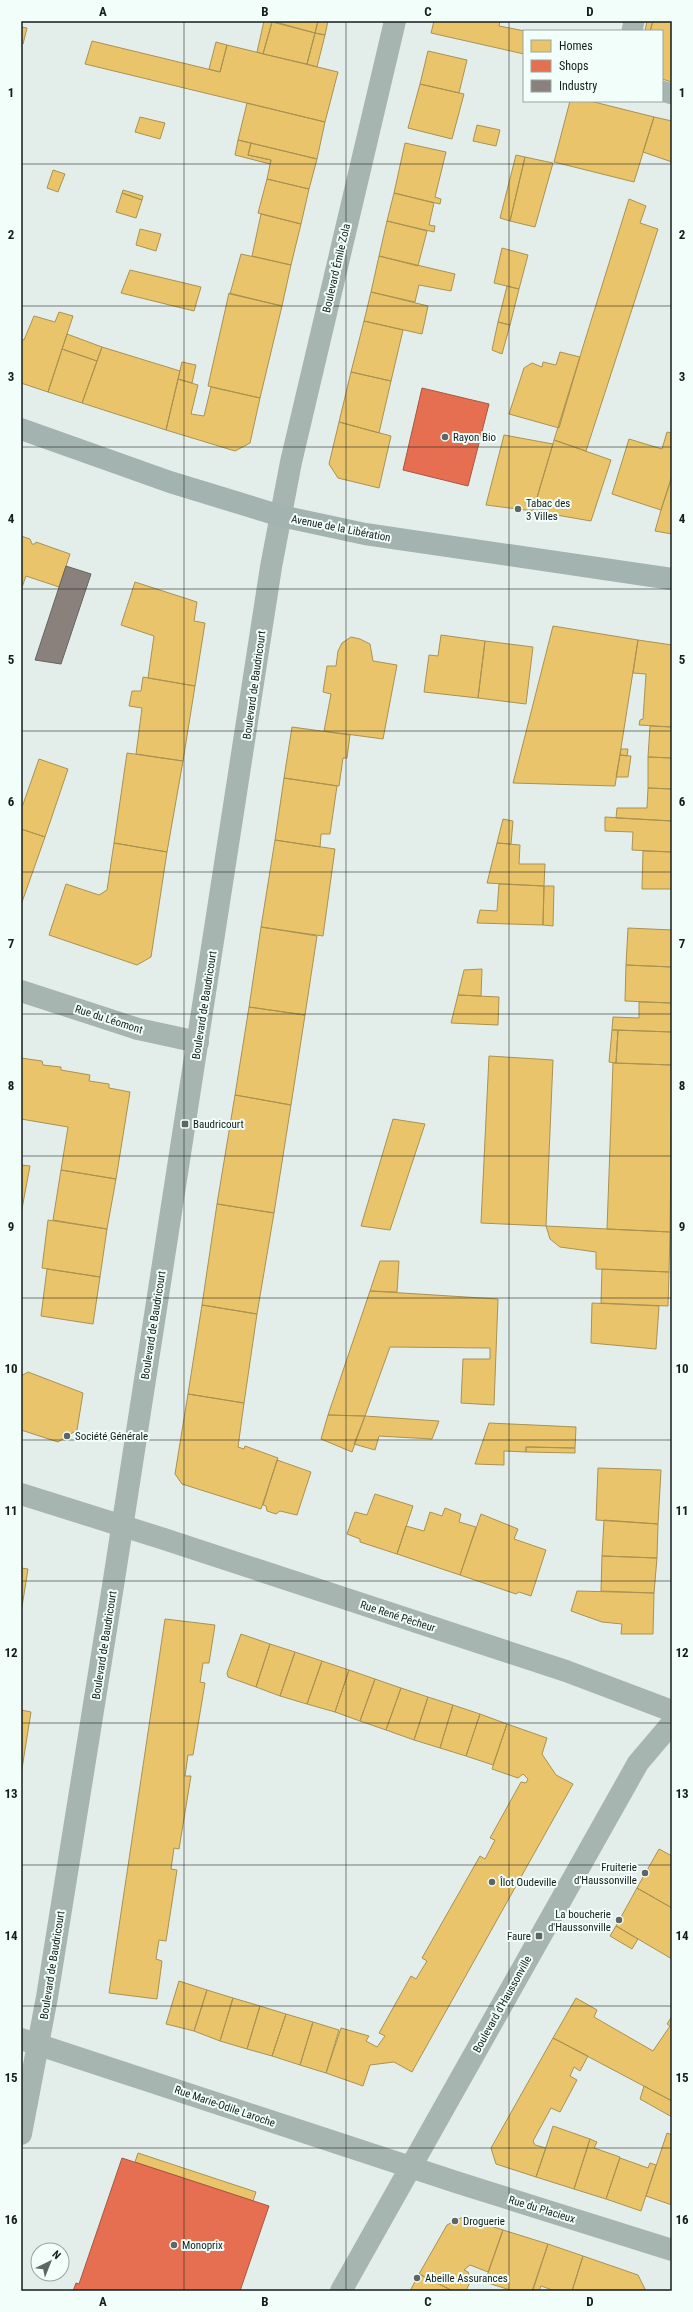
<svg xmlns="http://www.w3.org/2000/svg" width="693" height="2312" font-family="'Roboto Condensed',sans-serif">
  <rect width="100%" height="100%" fill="#e3eeeb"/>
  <path fill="#e9c46a" stroke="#a99252" d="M264,21L272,22L263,54L257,52Z
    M272,21H318L315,33Z
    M318,21H328L325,35L315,33Z
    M434,21H500L499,26L525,31L524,54L431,33Z
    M647,21H653L650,31H645Z
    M653,21H672V82L662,79V31H650Z
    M272,22L315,33L307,64L263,54Z
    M21,27L27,28L23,44L21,43Z
    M315,33L325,35L317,67L307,64Z
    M92,41L220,72L227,45L338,72L325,122L85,64Z
    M216,42L227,45L220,72L209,69Z
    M428,51L467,60L459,93L420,84Z
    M420,84L464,94L452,139L408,128Z
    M570,101H590L654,117L634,182L554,162Z
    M247,103L325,122L317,159L238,140Z
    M140,117L165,123L160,139L135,132Z
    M654,117L672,121V162L643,152Z
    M477,125L500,130L496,146L473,141Z
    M238,140L251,143L248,155L271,160L270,164L235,155Z
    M251,143L317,159L309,189L267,179L271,160L248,155Z
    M405,143L446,152L435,197L441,199L440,204L394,193Z
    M516,155L525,157L510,221L500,218Z
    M525,157L553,163L535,227L510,221Z
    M53,170L65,174L58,192L47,188Z
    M267,179L309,189L301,224L258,213Z
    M123,190L143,196L142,200L122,193Z
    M122,193L142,200L136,218L116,212Z
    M394,193L434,203L429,225L435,226L434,232L387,221Z
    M629,199L646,206L640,223L658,229L586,451L554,440Z
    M261,214L301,224L291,265L252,256Z
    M387,221L427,231L418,266L379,256Z
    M140,229L161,234L156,251L136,245Z
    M502,248L528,255L519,289L494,283Z
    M241,254L291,265L282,306L230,294Z
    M379,256L455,274L451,291L419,285L415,302L371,292Z
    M130,270L201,287L194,311L121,293Z
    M507,286L519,289L510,325L498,322Z
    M371,292L428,306L422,334L364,321Z
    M229,293L282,306L260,398L208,386Z
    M59,312L73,316L48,392L21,383V339L24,340L34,316L55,322Z
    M364,321L403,330L391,381L351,372Z
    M498,322L510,325L502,354L492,350Z
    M67,334L102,347L97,361L62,349Z
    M102,347L180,371L166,430L82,403Z
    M62,349L97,361L82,403L48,392Z
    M560,352L580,357L559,428L509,414L524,368L532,363L542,367L543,362L556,365Z
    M182,362L196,365L192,383L178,379Z
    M351,372L391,381L379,433L339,422Z
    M178,379L198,385L191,414L204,416L211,387L260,398L250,443L235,451L166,430Z
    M339,422L391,436L379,488L338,478L329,464Z
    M667,432L672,433V476L661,510L612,494L629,439L662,449Z
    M504,435L553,444L533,511L486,505Z
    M554,440L611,460L591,521L533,511Z
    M672,476V534L655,531L661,510Z
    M21,536L30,539L32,544H35L36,542L70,554L59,587L26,576L21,590Z
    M135,582L197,602L194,621L205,623L195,686L148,678L154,636L121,625Z
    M553,626L638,640L615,786L513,783Z
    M441,635L485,641L478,698L424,692L429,655L438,656Z
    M351,637L360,639L370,644L373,661L397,665L383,739L324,731L331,694L323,692L327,666H336L338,651L342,643Z
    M638,640L672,645V727L639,725L640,720L643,719L646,674L633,673Z
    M485,641L533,647L526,704L478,698Z
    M143,677L195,686L183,761L136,754L142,708L129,706L132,691H141Z
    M650,726L672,727V758L648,757Z
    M292,727L350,735L347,758H343L339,786L284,778Z
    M621,749H628L627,756L620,755Z
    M127,753L183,761L167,852L114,843Z
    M620,755L631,756L628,777H616Z
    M648,757L672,758V789L648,788Z
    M39,759L68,769L45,837L21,829V810Z
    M284,778L337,786L330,834H321L320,847L275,840Z
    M648,788L672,789V821L616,818L617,808H647Z
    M605,817L672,821V852L632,850L633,832L605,831Z
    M503,819L513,821L511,844L497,843Z
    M21,829L45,837L21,905Z
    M275,840L335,849L323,936L261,927Z
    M114,843L167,852L151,957L137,965L49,935L66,884L99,895L107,890Z
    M497,843L520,845L519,864H545L544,886L487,883Z
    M643,851L672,852V889H642Z
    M499,884L544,886L543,925L477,923L480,910L497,911Z
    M544,886H554L553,926L543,925Z
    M261,927L317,936L305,1015L249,1007Z
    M628,928L672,930V967L626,965Z
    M626,965L672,967V1003L625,1001Z
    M482,969L481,996L458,995L464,970Z
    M458,995L499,997L498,1025L451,1023Z
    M639,1002L672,1003V1032L612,1030L613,1017L639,1018Z
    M249,1007L305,1015L291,1105L235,1095Z
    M612,1030H618L616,1063L609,1062Z
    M618,1030L672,1032V1065L616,1063Z
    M489,1056L553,1060L546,1226L481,1223Z
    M21,1058L42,1061L43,1065L61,1067V1070L90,1075L89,1081L109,1084V1088L130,1092L116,1179L61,1170L68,1127L21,1119Z
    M613,1063L672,1065L670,1232L607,1229Z
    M235,1095L291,1105L274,1213L217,1204Z
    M393,1119L425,1124L390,1230L361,1226Z
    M21,1165L30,1166L21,1214Z
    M61,1170L116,1179L107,1229L53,1220Z
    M217,1204L274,1213L257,1314L202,1305Z
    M48,1220L107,1229L100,1277L42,1268Z
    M546,1226L670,1232L669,1272L596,1269V1252L560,1247L550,1239Z
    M380,1261H399L397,1292L370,1291Z
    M47,1269L100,1277L93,1324L41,1316Z
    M602,1269L669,1272L668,1306L601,1303Z
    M370,1291L498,1299L494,1405L461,1403L463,1359H490V1348L390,1347L365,1416L328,1415Z
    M592,1303L659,1306L656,1349L591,1343Z
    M202,1305L257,1314L244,1403L188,1394Z
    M28,1372L83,1393L77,1430L58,1442L21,1430V1376Z
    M188,1394L244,1403L238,1447L244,1449L245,1446L278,1458L261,1509L182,1484L175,1474Z
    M328,1415L365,1416L352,1452L321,1439Z
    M365,1416L439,1421L432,1439L379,1436L375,1450L354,1444Z
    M489,1423L576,1427L575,1448L526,1447V1452L504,1451V1465L475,1464Z
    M526,1447L575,1448V1453L526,1452Z
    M277,1460L311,1472L297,1515L280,1511L276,1514L267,1511L266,1506L263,1505Z
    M598,1468L661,1470L658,1524L596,1520Z
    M375,1494L413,1506L397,1554L360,1542V1539L347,1534L355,1512L367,1515Z
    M445,1508L461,1514L459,1522L476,1527L460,1575L397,1554L406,1526L424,1531L430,1512L442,1516Z
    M481,1514L518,1529L514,1539L546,1550L531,1596L519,1592L516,1594L460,1575Z
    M604,1520L658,1524L657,1558L602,1556Z
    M602,1556L657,1558L654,1593L601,1591Z
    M21,1568L28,1569L21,1613Z
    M577,1591L654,1593L653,1634H621L622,1624L602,1622L571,1611Z
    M165,1619L215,1625L209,1663H203L200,1682L205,1683L193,1755H188L185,1776H191L179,1849L174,1848L171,1869L177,1870L166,1941L159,1940L156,1959L162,1961L157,1999L109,1993Z
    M241,1634L270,1644L256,1687L228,1677L227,1673Z
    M270,1644L295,1652L280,1696L256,1687Z
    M295,1652L322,1661L307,1704L280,1696Z
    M322,1661L349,1670L335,1712L307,1704Z
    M349,1670L375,1679L360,1721L335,1712Z
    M375,1679L401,1688L386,1730L360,1721Z
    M401,1688L428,1697L414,1740L386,1730Z
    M428,1697L453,1705L440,1748L414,1740Z
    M453,1705L480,1714L466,1756L440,1748Z
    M21,1710L31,1712L21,1775Z
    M480,1714L507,1724L493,1765L466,1756Z
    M507,1724L547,1738L542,1754L556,1775L573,1784L412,2072L394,2062L370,2065L363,2086L326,2073L341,2028L369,2036L366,2041L377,2047L385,2036L379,2033L411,1976L416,1979L427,1961L422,1958L480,1856L485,1859L495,1840L490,1838L521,1782L526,1783L528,1779L523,1774L518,1778L492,1769Z
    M659,1849L672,1856V1908L637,1888Z
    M637,1888L672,1908V1959L616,1926Z
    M616,1926L638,1939L632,1949L610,1936Z
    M179,1981L207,1990L194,2031L166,2024Z
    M207,1990L233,1998L220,2041L194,2031Z
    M233,1998L260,2006L247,2049L220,2041Z
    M576,1998L597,2010L594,2017L653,2051L670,2026L667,2024L672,2016V2101L553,2038Z
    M260,2006L286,2014L272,2056L247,2049Z
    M286,2014L313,2022L300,2065L272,2056Z
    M313,2022L339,2030L326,2073L300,2065Z
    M553,2038L588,2056L580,2071L574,2067L570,2076L577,2080L560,2112L551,2108L533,2141L535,2145L546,2148L536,2177L496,2164L491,2148Z
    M644,2086L672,2101V2117L640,2099Z
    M553,2126L590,2139L574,2189L536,2177Z
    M667,2133L672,2135V2205L646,2196Z
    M590,2139L597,2142L594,2148L620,2157L606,2199L574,2189Z
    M138,2153L256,2192L253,2201L135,2162Z
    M620,2158L648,2168L650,2163L656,2165L641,2211L606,2199Z
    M463,2217L503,2230L488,2272L470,2265L464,2270L468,2272L471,2280L466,2291H453L419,2274L447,2225Z
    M503,2230L548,2244L532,2291H513L485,2282Z
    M548,2244L583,2256L572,2291H555L541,2286L539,2291L533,2290Z
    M583,2256L638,2275L646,2291H572Z
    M419,2274L453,2291H410Z"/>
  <path fill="#e76f51" stroke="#a85641" d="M422,388L489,404L468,486L403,470Z
    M122,2158L269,2206L240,2291H73L76,2283L79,2284Z"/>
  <path fill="#8a817c" stroke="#67635f" d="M66,566L91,574L61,664L35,660Z"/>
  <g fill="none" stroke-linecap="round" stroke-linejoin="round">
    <path stroke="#a7b5b1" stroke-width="21" d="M632,31L634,21
      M662,91L672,94"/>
    <path stroke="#a7b5b1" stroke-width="22" d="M21,991L138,1029L198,1042
      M21,1494L164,1539L566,1671L672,1711"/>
    <path stroke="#a7b5b1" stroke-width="22" d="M21,2039L459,2183L672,2250
      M21,2134L47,1997L113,1586L271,567L291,462L395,21
      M341,2291L638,1763L672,1723"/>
    <path stroke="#a3b3b0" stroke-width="22" d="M21,429L170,482L281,516L365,534L672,579"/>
  </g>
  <path fill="none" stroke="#151d1b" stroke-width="1" stroke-opacity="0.55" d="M184,21V2291M346,21V2291M509,21V2291M21,164H672M21,306H672M21,447H672M21,589H672M21,731H672M21,872H672M21,1014H672M21,1156H672M21,1298H672M21,1440H672M21,1581H672M21,1723H672M21,1865H672M21,2006H672M21,2148H672"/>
  <g fill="#5d6664" stroke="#f1fefa" stroke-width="1.5">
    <circle cx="445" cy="437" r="4"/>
    <circle cx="518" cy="509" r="4"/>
    <rect x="181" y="1120" width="8" height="8" rx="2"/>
    <circle cx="67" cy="1436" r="4"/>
    <circle cx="645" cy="1873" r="4"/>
    <circle cx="492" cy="1882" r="4"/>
    <circle cx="619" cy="1920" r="4"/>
    <rect x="535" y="1932" width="8" height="8" rx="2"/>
    <circle cx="455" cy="2221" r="4"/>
    <circle cx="174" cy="2245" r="4"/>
    <circle cx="417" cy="2278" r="4"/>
  </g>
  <g text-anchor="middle" stroke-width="4" stroke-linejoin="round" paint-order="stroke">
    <g font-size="11" fill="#151d1b" stroke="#f1fefa">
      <text transform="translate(336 268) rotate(-77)" y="4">Boulevard Émile Zola</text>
      <text transform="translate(341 528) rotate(11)" y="4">Avenue de la Libération</text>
      <text transform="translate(254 685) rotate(-82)" y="4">Boulevard de Baudricourt</text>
      <text transform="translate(204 1005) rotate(-81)" y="4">Boulevard de Baudricourt</text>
      <text transform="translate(109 1019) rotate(18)" y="4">Rue du Léomont</text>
      <text transform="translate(153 1325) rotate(-81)" y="4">Boulevard de Baudricourt</text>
      <text transform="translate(398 1616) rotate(18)" y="4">Rue René Pêcheur</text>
      <text transform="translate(104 1645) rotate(-81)" y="4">Boulevard de Baudricourt</text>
      <text transform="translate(52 1965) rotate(-81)" y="4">Boulevard de Baudricourt</text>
      <text transform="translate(502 2004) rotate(-61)" y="4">Boulevard d'Haussonville</text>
      <text transform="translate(225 2106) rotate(19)" y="4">Rue Marie-Odile Laroche</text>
      <text transform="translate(542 2209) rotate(17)" y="4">Rue du Placieux</text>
    </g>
    <g font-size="11" fill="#151d1b" stroke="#f1fefa" text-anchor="start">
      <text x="453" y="441">Rayon Bio</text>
      <text x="526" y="507">Tabac des<tspan x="526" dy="13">3 Villes</tspan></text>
      <text x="193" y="1128">Baudricourt</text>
      <text x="75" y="1440">Société Générale</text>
      <text x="637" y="1871" text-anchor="end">Fruiterie<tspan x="637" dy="13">d'Haussonville</tspan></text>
      <text x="500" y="1886">Îlot Oudeville</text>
      <text x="611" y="1918" text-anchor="end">La boucherie<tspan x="611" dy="13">d'Haussonville</tspan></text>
      <text x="531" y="1940" text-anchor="end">Faure</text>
      <text x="463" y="2225">Droguerie</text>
      <text x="182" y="2249">Monoprix</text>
      <text x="425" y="2282">Abeille Assurances</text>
    </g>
  </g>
  <rect width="693" height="2312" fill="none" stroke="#f1fefa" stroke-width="44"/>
  <rect x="523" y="30" width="140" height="72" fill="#f1fefa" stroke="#99a4a1"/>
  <rect x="531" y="40" width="20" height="12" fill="#e9c46a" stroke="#99a4a1"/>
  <text x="559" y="50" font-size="12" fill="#151d1b">Homes</text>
  <rect x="531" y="60" width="20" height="12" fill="#e76f51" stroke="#99a4a1"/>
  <text x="559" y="70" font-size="12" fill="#151d1b">Shops</text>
  <rect x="531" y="80" width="20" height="12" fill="#8a817c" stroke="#99a4a1"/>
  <text x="559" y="90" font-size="12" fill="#151d1b">Industry</text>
  <g transform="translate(50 2262) rotate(43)"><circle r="19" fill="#f1fefa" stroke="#99a4a1"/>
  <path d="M0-3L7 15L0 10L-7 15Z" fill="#5d6664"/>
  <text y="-6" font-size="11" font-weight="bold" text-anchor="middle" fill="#151d1b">N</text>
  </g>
  <rect x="22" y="22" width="649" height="2268" fill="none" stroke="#151d1b" stroke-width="1.5"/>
  <g font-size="13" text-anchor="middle" font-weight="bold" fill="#151d1b">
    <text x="103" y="16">A</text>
    <text x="265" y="16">B</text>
    <text x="428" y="16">C</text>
    <text x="590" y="16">D</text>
    <text x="11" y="97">1</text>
    <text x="682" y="97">1</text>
    <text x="11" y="239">2</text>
    <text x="682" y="239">2</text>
    <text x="11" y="381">3</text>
    <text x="682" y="381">3</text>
    <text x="11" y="523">4</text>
    <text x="682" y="523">4</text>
    <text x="11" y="664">5</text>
    <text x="682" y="664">5</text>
    <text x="11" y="806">6</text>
    <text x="682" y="806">6</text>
    <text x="11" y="948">7</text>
    <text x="682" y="948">7</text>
    <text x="11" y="1090">8</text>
    <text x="682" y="1090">8</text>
    <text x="11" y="1231">9</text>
    <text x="682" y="1231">9</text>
    <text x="11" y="1373">10</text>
    <text x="682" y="1373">10</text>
    <text x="11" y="1515">11</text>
    <text x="682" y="1515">11</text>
    <text x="11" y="1657">12</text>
    <text x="682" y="1657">12</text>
    <text x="11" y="1798">13</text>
    <text x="682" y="1798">13</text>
    <text x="11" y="1940">14</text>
    <text x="682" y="1940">14</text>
    <text x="11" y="2082">15</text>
    <text x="682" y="2082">15</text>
    <text x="11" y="2224">16</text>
    <text x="682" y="2224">16</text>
    <text x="103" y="2306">A</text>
    <text x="265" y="2306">B</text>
    <text x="428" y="2306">C</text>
    <text x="590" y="2306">D</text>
  </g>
</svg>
